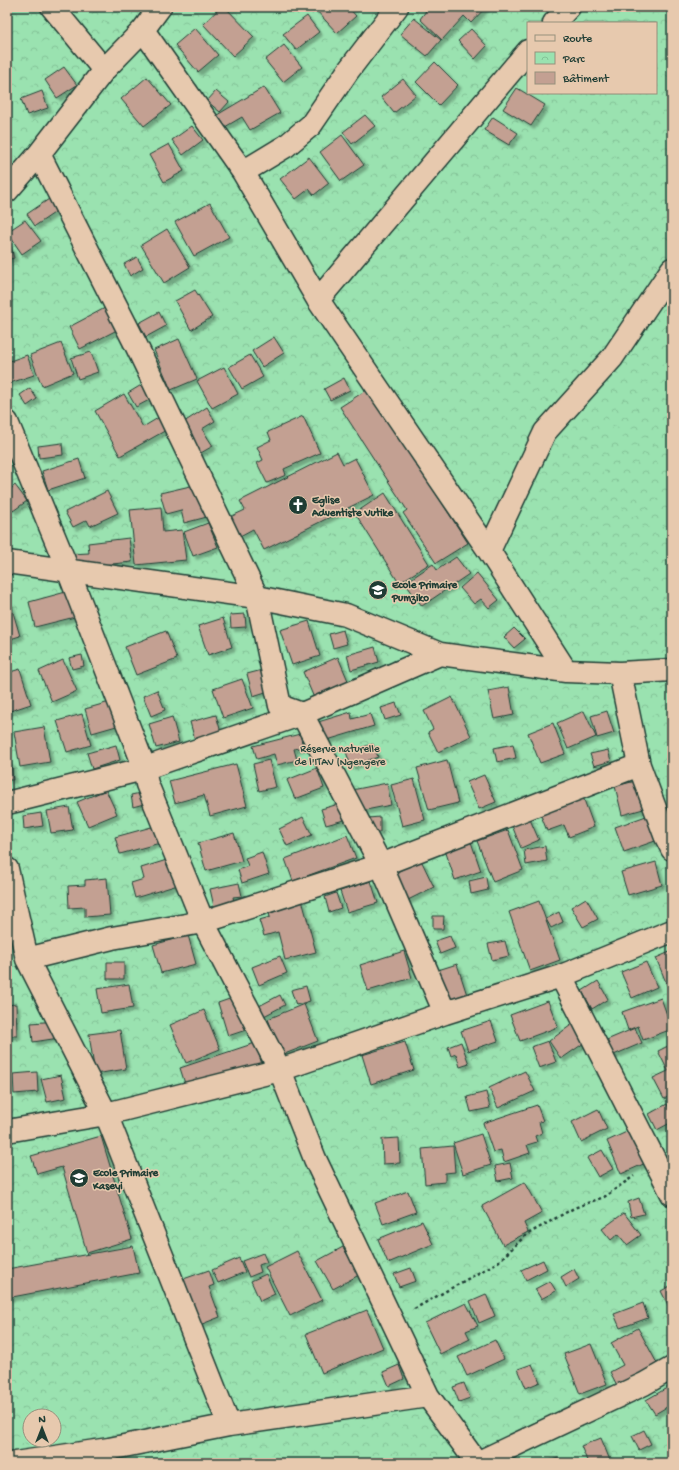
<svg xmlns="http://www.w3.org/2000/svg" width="679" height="1470" font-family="'Gochi Hand',sans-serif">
  <defs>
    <pattern id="park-crowns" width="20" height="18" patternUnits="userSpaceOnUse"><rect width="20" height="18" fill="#9ae2b0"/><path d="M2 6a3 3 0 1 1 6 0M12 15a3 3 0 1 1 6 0" fill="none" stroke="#84c398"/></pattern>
    <filter id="shadow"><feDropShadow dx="3.5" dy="3.5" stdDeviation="1" flood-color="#0004"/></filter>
  </defs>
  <rect width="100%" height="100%" fill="#edc7b0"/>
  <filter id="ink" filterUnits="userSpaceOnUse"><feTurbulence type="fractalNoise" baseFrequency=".025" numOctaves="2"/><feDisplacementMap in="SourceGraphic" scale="8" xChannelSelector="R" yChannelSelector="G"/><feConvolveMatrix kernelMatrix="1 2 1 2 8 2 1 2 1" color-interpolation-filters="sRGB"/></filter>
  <g filter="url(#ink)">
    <path fill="url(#park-crowns)" stroke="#5c9072" fill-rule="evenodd" d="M7,7H672V1463H7ZM528,23H656V93H528ZM30,1416H54V1440H30Z"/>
    <path fill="#c3a092" stroke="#1f3d34" filter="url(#shadow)" d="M221,7H225L254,37L233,56L203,24Z
      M318,7H348L356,16L337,33L315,9Z
      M421,7H486L471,23L464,16L442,40L420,19L426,11Z
      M307,16L319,32L296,50L283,34Z
      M414,18L441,40L427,56L400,34Z
      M195,28L218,55L198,72L175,45Z
      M471,29L487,46L475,59L458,41Z
      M284,45L302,67L283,82L265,60Z
      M435,62L458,85L439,105L416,82Z
      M64,67L77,85L57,98L45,80Z
      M147,77L171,105L144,126L121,99Z
      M403,79L416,95L394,113L381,97Z
      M264,87L280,113L250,130L242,117L225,127L217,115Z
      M517,88L545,105L531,126L503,109Z
      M42,91L48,108L27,115L21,99Z
      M216,91L229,102L220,112L207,101Z
      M365,115L375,126L352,144L343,132Z
      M493,117L518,133L509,145L484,130Z
      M192,126L203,140L183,155L172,140Z
      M342,135L364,165L341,181L320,152Z
      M169,144L184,171L164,182L149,155Z
      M309,157L329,183L314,195L309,189L296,199L280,179Z
      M52,197L60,209L35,226L27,214Z
      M210,203L229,237L194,256L175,222Z
      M25,220L41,241L22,254L7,232Z
      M167,229L190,267L164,283L141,245Z
      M11,247L14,258L7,260V248Z
      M137,257L143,268L130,276L124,264Z
      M195,290L212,317L191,330L175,301Z
      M105,308L117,330L80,349L69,327Z
      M159,312L166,326L146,337L139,323Z
      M274,337L284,353L262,367L252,351Z
      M179,339L197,379L171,390L154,350Z
      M61,343L73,373L42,386L30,355Z
      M91,352L98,372L78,379L71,358Z
      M27,355L34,375L7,384V362Z
      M250,355L263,377L242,389L229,367Z
      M224,367L238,394L212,408L197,381Z
      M344,378L350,390L330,400L324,389Z
      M143,384L151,399L136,407L128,393Z
      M30,388L37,399L27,406L20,395Z
      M368,389L468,543L436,563L403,513L407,510L340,407Z
      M124,394L143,427L163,415L170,428L120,456L95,411Z
      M207,407L215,421L202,429L213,446L199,454L181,424Z
      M303,416L320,453L284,469L286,475L267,483L257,463L263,460L257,447L271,440L268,432Z
      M62,443L63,455L39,458L38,446Z
      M337,452L343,464L355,458L374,495L264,550L253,529L240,536L230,517L245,510L240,501Z
      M79,459L85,478L48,490L42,471Z
      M199,484L207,517L184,523L181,510L166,514L160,493Z
      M15,485L27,501L13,511L7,503V492Z
      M107,491L118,513L90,526L87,520L73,527L65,512Z
      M385,493L429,564L399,583L355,513Z
      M161,507L163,532L182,530L186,560L136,565L130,510Z
      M208,523L218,547L193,556L184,532Z
      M129,538L132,562L72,568L71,554L89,553L88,543Z
      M456,557L469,574L422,606L405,583L433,564L437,570Z
      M477,573L499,600L489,608L481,599L474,604L460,588Z
      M73,590L79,616L35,627L29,602Z
      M10,602L20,636L7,640V603Z
      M245,614L246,627L231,628L230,615Z
      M223,618L232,647L208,655L198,626Z
      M309,621L320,656L292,665L280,630Z
      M514,628L525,639L514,648L504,637Z
      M343,630L347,644L333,648L329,634Z
      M166,631L177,659L136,675L125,647Z
      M375,647L379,662L351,670L347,655Z
      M82,655L84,666L72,669L69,658Z
      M338,657L349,683L314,698L303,672Z
      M63,660L77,691L52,702L39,671Z
      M20,669L31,704L7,712V673Z
      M266,669L272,690L253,696L247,674Z
      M242,679L253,708L223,718L213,689Z
      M509,687L514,715L494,719L488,691Z
      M157,690L165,710L151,716L143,696Z
      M452,697L471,736L438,752L428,732L433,729L424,711Z
      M113,701L120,725L92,733L85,709Z
      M396,703L401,715L385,720L381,708Z
      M584,711L596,737L568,749L557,723Z
      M607,711L614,733L597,738L591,716Z
      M351,712L352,719L370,714L374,726L324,741L318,722Z
      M82,714L91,745L67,752L57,721Z
      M216,715L222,736L196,744L190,722Z
      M172,717L179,742L156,748L149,724Z
      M553,723L565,754L540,763L528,733Z
      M44,727L50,762L20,767L14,732Z
      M300,734L303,747L294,749L297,760L277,765L274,754L257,759L253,746Z
      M373,744L378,757L351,766L346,752Z
      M513,744L516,758L497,762L494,748Z
      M116,745L120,760L92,769L87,753Z
      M608,750L611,761L594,766L590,754Z
      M269,760L276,787L259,791L253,764Z
      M447,760L458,803L429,810L417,768Z
      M7,763H11L13,780H7Z
      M236,764L247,806L210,816L204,795L175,803L169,781Z
      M317,768L324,788L295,799L287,780Z
      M484,775L496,802L479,809L467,782Z
      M414,779L425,820L402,826L391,785Z
      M640,780L647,808L622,815L615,786Z
      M387,783L391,805L356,812L352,790Z
      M106,790L117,814L88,826L77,802Z
      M145,792L147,803L133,807L131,795Z
      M583,797L594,827L569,837L564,825L547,831L540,813Z
      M339,804L344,820L326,825L321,809Z
      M69,807L73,830L51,833L47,811Z
      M41,813L43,826L24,829L23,816Z
      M528,815L539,840L521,848L511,823Z
      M649,815L658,840L624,852L615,827Z
      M303,817L312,835L287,846L279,829Z
      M380,817V832H368V818Z
      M155,826L160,843L120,854L115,837Z
      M508,830L523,870L493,882L477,841Z
      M234,833L242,861L206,871L198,843Z
      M347,835L356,858L293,881L285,859Z
      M470,839L481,871L455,880L444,847Z
      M545,846L547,861L526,865L524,850Z
      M262,852L269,874L242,883L238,870L248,866L245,858Z
      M170,859L178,885L135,898L131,883L144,879L141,868Z
      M421,860L434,887L406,901L393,874Z
      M656,862L662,885L628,895L621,872Z
      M486,877L488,890L471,894L469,881Z
      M107,878L110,915L85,917V907L69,908L68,886L85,885V880Z
      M371,881L378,903L347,912L340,891Z
      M239,883L242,896L233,897L235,906L215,911L210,889Z
      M336,893L341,908L329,912L325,897Z
      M586,898L598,919L583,927L571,907Z
      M302,900L316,952L285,960L278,932L264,936L259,920L270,917L269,913L277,911L276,906Z
      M539,901L560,960L530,971L509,912Z
      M559,912L563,922L551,928L546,919Z
      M433,916H444L443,929H433Z
      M188,935L196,964L161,973L153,945Z
      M450,936L455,948L440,954L435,941Z
      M505,941L509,956L492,960L488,944Z
      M404,951L412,978L368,991L360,965Z
      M672,951V997L656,958Z
      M280,956L287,973L259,985L252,967Z
      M107,962H124V979H107Z
      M646,962L657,987L632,998L621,972Z
      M457,964L467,995L445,1001L435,971Z
      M598,981L608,999L592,1009L582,991Z
      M129,984L133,1008L101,1013L97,989Z
      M306,986L310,1001L296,1005L291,990Z
      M280,995L285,1005L264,1016L259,1006Z
      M238,996L249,1029L228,1036L218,1003Z
      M661,998L672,1029L643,1040L638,1026L628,1030L622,1012Z
      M548,1001L558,1027L520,1041L510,1015Z
      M16,1004L17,1036H7V1005Z
      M304,1004L318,1041L282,1055L268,1019Z
      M204,1010L220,1049L186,1063L170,1025Z
      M57,1021L59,1038L33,1042L31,1023Z
      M491,1021L498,1041L468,1051L461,1031Z
      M574,1023L587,1041L561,1059L549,1041Z
      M635,1028L642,1043L609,1057L602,1042Z
      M120,1030L126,1069L95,1074L89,1034Z
      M548,1041L556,1062L539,1068L531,1047Z
      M405,1042L414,1070L371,1084L362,1055Z
      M461,1042L469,1064L460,1067L456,1054L451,1056L448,1047Z
      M255,1043L262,1064L187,1090L180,1068Z
      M672,1044V1095L664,1099L653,1078L668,1071L658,1051Z
      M525,1071L535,1091L498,1108L489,1088Z
      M37,1072L38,1092L14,1094L13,1074Z
      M61,1075L66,1098L47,1102L41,1079Z
      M486,1092L490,1108L471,1112L467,1097Z
      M667,1104L672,1114V1122L657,1130L649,1114Z
      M537,1105L543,1121L539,1122L542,1133L535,1136L537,1142L527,1145L530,1153L504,1162L501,1150L493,1152L483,1123Z
      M598,1109L607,1129L581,1142L572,1122Z
      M633,1129L648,1162L621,1174L607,1141Z
      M481,1134L491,1165L463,1174L453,1143Z
      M101,1136L132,1239L87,1253L62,1167L37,1174L31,1156Z
      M399,1138L400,1163L383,1164L382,1139Z
      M453,1146L455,1172L445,1173V1182L425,1184L422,1149Z
      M602,1150L613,1169L598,1177L587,1158Z
      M510,1163L513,1178L498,1181L495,1166Z
      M525,1182L542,1213L524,1223L528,1232L503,1245L482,1206Z
      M408,1191L416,1212L383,1224L375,1203Z
      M639,1198L644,1214L631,1217L628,1202Z
      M624,1213L641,1235L627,1245L618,1234L611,1240L602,1229Z
      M422,1221L433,1244L388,1263L378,1239Z
      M133,1246L139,1273L7,1298V1269Z
      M343,1247L359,1275L333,1289L317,1261Z
      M297,1251L322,1300L290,1316L265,1267Z
      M263,1253L267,1262L259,1265L261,1272L249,1277L242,1261Z
      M239,1258L245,1272L218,1283L212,1270Z
      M543,1260L547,1269L526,1280L521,1270Z
      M411,1268L416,1281L399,1287L394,1274Z
      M574,1269L579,1279L566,1287L561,1277Z
      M209,1270L214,1285L209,1287L220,1317L192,1328L175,1282Z
      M266,1274L275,1294L260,1301L251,1281Z
      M550,1281L556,1291L541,1299L535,1289Z
      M672,1285V1313L661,1291Z
      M486,1294L495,1316L479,1323L470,1301Z
      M466,1303L478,1326L466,1331L470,1339L440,1354L425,1323Z
      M643,1303L648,1318L620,1328L614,1314Z
      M367,1310L383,1348L322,1373L306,1334Z
      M638,1328L659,1367L619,1389L610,1372L623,1365L611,1343Z
      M495,1340L504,1359L467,1376L458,1357Z
      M591,1344L607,1384L580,1394L564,1354Z
      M532,1364L540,1382L526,1388L518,1369Z
      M399,1365L404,1379L389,1386L383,1372Z
      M464,1383L470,1398L459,1402L453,1387Z
      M672,1385V1404L655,1414L646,1400Z
      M644,1430L651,1444L639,1450L632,1436Z
      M601,1438L611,1463H588L581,1446Z
      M558,1458L559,1463H541Z
      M650,1458L652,1463H633Z"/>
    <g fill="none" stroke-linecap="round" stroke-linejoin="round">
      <g stroke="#1f3d34" stroke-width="25">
        <path id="minor" d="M52,7L104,70
          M554,23L569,7
          M143,30L243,172L318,300L489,551L566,671
          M39,154L136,345L257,597L280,706L302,714L381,865L445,1013
          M243,172L286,146L311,125L348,71L397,7
          M7,191L39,154L104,70L143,30L160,7
          M318,300L528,51
          M7,422L68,570L142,761L147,784L203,922L280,1070L315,1159L428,1396L477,1463
          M489,551L545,432L612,358L672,269
          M7,562L257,597L346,615L440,654L566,671L620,673L672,670
          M620,673L639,765L665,835L672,849
          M7,803L143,769L302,714L440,654
          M7,869L27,959L106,1114L229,1425
          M27,959L112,938L203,922L381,865L639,765
          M561,976L672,1194
          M7,1131L106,1114L280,1070L445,1013L561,976L672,931
          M15,1463L109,1449L229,1425L428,1396
          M477,1463L644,1384L672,1368"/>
      </g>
      <path stroke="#1f3d34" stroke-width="2.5" stroke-dasharray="3 3" stroke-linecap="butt" d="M414,1309L498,1262L526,1235L574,1208L604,1197L634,1176"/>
      <use href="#minor" stroke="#e7c9ae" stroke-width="22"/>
    </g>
  </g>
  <defs>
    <g id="church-disc" transform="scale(1)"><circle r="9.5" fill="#1f3d34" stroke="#e7c9ae"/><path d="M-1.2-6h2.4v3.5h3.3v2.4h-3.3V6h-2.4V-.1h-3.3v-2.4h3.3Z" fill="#fff"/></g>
    <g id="school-disc" transform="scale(1)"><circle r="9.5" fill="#1f3d34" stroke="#e7c9ae"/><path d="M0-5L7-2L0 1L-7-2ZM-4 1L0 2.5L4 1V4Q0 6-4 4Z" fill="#fff"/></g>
  </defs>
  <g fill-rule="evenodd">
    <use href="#church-disc" x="298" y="505"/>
    <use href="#school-disc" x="378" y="590"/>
    <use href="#school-disc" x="79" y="1178"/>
  </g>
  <g text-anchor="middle" stroke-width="3" stroke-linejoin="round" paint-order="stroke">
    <g font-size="11" font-weight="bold" fill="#1f3d34" stroke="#e7c9ae" text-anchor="start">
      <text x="312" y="503">Eglise<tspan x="312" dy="13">Adventiste Vutike</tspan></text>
      <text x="392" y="588">Ecole Primaire<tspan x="392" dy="13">Pumziko</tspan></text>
      <text x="93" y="1176">Ecole Primaire<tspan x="93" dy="13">Kaseyi</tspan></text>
    </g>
    <g font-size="11" fill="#25453a" stroke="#e7c9ae">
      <text x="340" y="752">Réserve naturelle<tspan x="340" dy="13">de l'ITAV (Ngengere</tspan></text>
    </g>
  </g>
  <rect width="679" height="1470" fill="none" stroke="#e7c9ae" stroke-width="24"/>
  <rect x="12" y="12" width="655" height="1446" fill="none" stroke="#1f3d34" stroke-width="1.5" filter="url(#ink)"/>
  <rect x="527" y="22" width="130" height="72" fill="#e7c9ae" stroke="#97917d"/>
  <rect x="535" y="35" width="20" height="6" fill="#e7c9ae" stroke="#97917d"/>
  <text x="563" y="42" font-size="12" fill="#1f3d34">Route</text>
  <rect x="535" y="52" width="20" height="12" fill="url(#park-crowns)" stroke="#97917d"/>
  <text x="563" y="62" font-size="12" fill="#1f3d34">Parc</text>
  <rect x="535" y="72" width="20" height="12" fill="#c3a092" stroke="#97917d"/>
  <text x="563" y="82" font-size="12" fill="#1f3d34">Bâtiment</text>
  <g transform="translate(42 1428)"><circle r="19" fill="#e7c9ae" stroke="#97917d"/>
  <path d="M0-3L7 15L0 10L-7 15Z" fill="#1f3d34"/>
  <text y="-6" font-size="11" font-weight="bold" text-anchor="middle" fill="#1f3d34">N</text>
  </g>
</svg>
